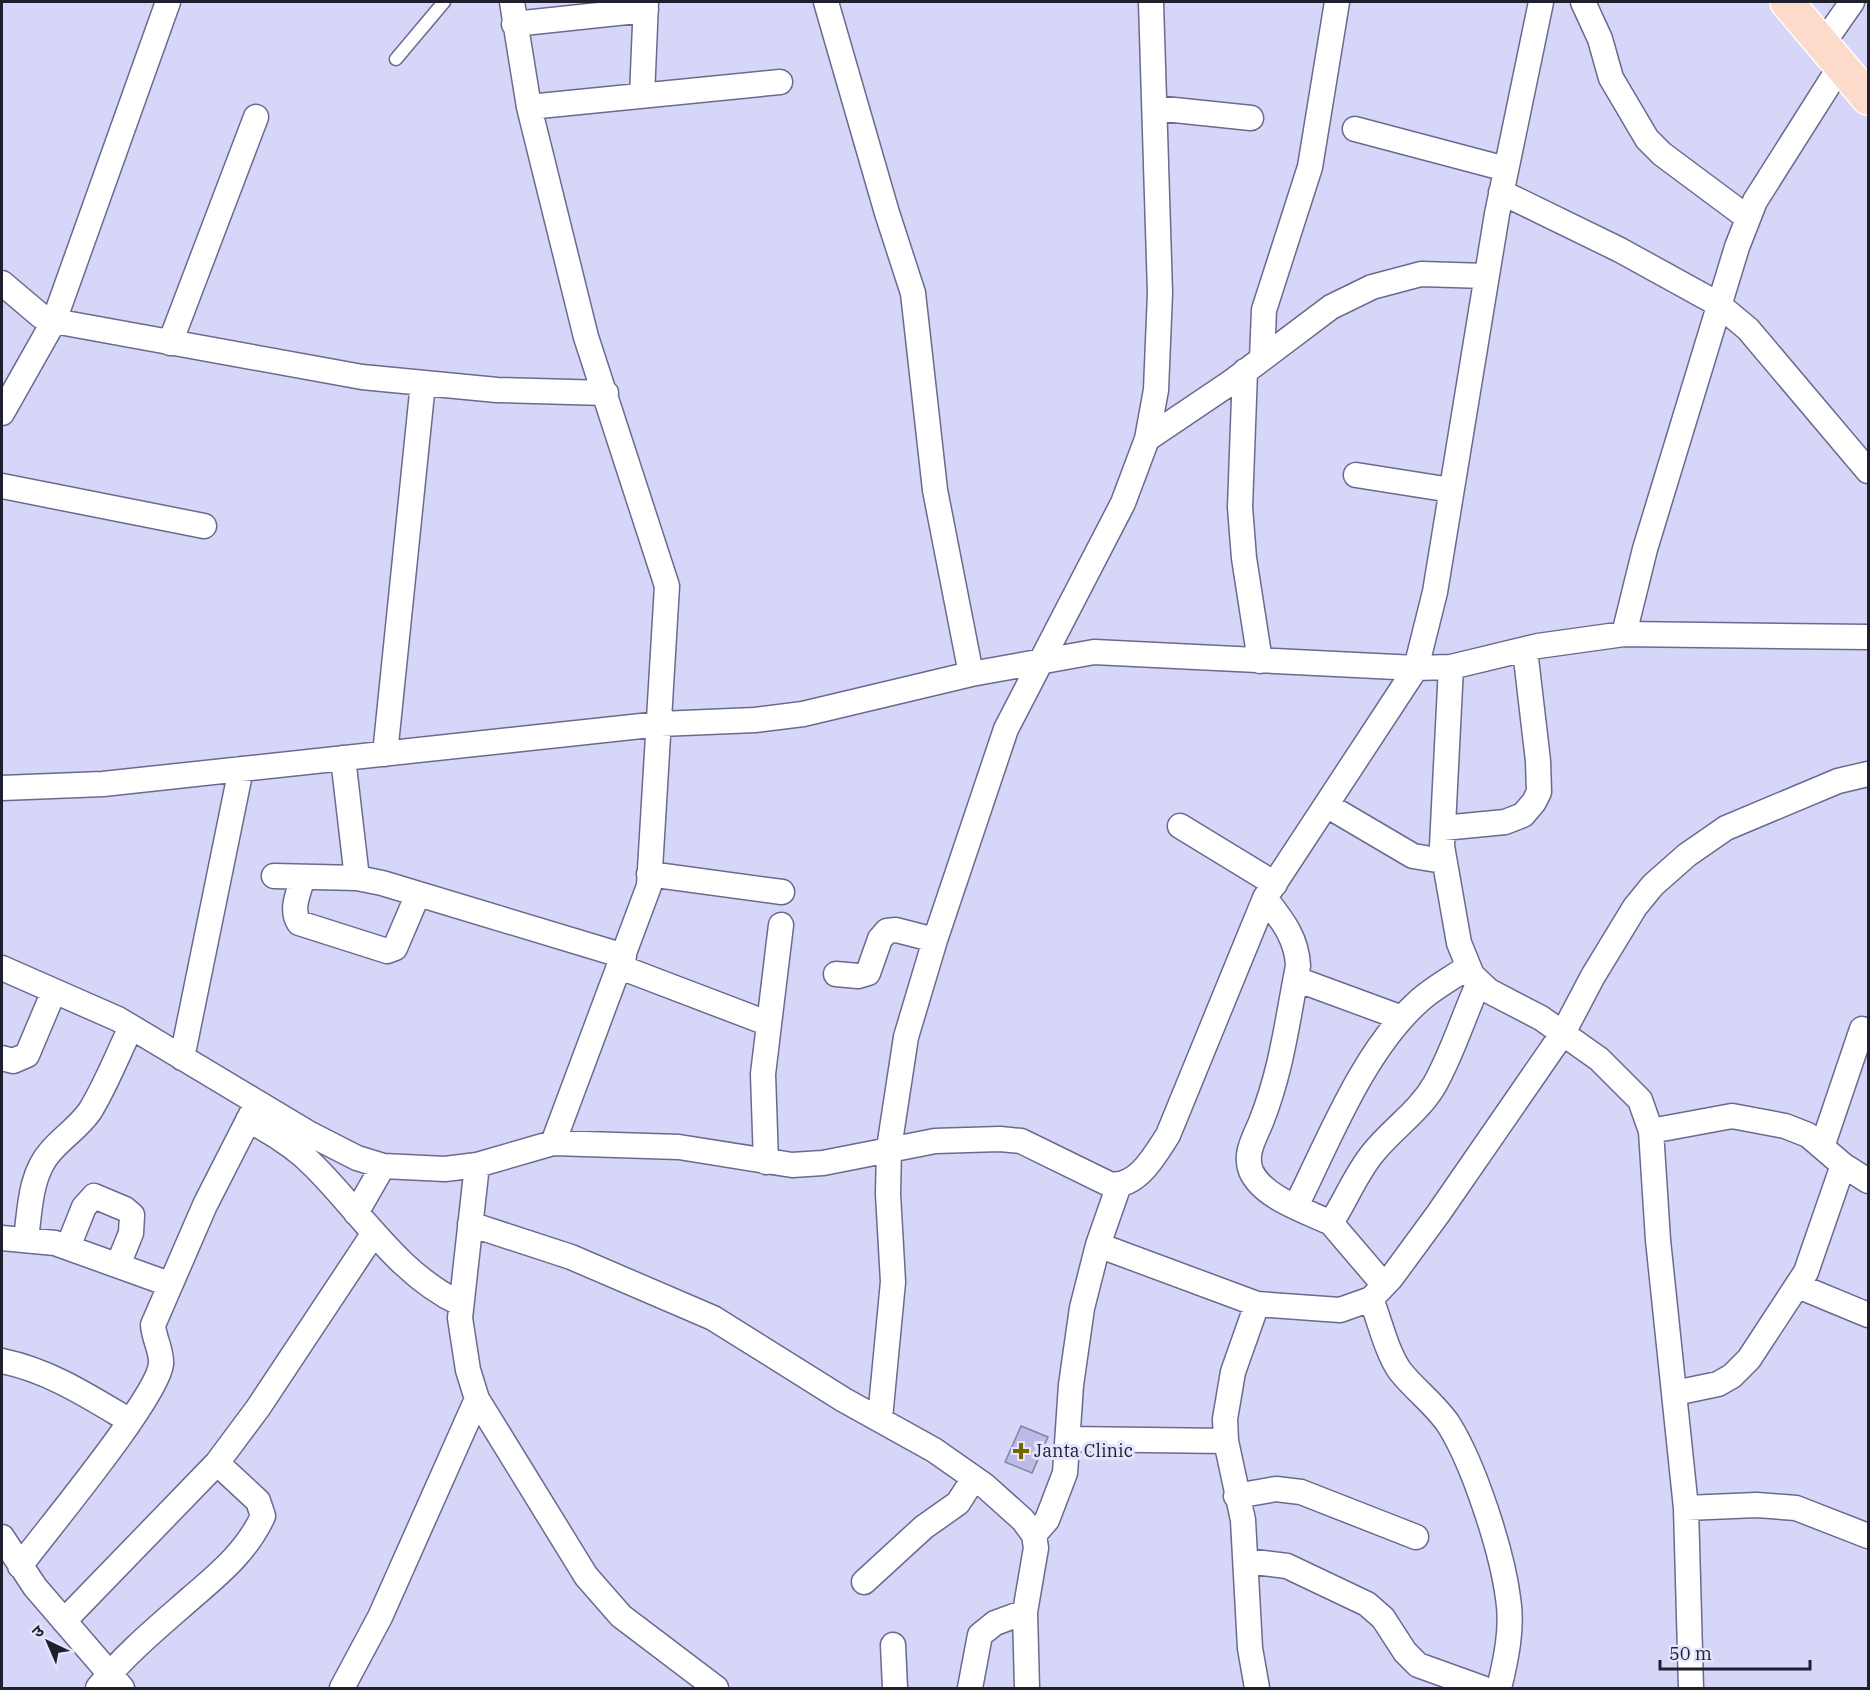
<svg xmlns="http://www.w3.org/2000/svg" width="1870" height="1690" font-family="'IBM Plex Serif','Noto Sans Devanagari',serif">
  <rect width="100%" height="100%" fill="#d6d6f9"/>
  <path fill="#bbbbe5" stroke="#8382a9" stroke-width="1.5" d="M1021,1426L1048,1437L1032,1473L1005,1462Z"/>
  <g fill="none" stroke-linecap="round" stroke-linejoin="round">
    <g stroke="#6a6a90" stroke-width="15">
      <path id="service" d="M396,59L444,2"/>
    </g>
    <g stroke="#6a6a90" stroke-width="27">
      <path id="minor" d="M512,2L529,107L586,337L667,586L649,886L553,1143
        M826,2L887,213L913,293L935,490L971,674
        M1583,2L1600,39L1611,78L1647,139L1662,154L1748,218
        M514,24L646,10
        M1822,45L1852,2
        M642,96L646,2
        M529,107L780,82
        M1155,108L1251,118
        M1355,129L1506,169
        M1501,192L1620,250L1718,304L1748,329L1868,471
        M2,283L41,316L54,321L362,377L497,390L606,393
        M170,343L256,117
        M1262,359L1264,310L1310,167L1337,2
        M1245,371L1240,507L1244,558L1260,661
        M2,413L54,321L168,2
        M1147,439L1230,383L1331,307L1372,287L1421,274L1486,276
        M1356,475L1451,490
        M2,486L204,526
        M1624,634L1645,549L1737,247L1755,201L1841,65
        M1451,667L1442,846L1459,943L1472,975L1489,991L1541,1018L1599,1059L1640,1100L1651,1131L1658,1240L1686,1508L1691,1688
        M385,754L423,383
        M343,758L357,878
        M2,788L103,784L660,724L755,720L803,714L971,674L1094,652L1416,668L1451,667L1538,646L1624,634L1868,637
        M1328,806L1413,856L1443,861
        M1180,826L1275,884
        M1443,828L1505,822L1523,815L1534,802L1539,792L1538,761L1525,650
        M649,874L782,892
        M274,876L357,878L382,883L624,956
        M303,877C299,892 290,909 299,923L387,951L395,948L418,894
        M1265,898C1282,920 1297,938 1298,966C1287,1022 1282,1069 1261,1122C1255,1137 1244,1154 1251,1171C1263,1198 1306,1211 1331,1223
        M620,967L767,1023
        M2,968L118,1019L310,1134L357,1158L383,1166L445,1169L477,1165L553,1143L679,1147L792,1165L823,1163L935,1141L1000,1139L1021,1141L1109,1184C1137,1189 1155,1155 1168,1135L1265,898L1416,668L1435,592L1497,214L1541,2
        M836,974L858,976L868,973L880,939L887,931L896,930L935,940
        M1296,979L1402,1018
        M2,1058L13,1061L27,1055L54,991
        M182,1058L241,769
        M248,1120C273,1133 296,1147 315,1167C362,1214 399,1275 461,1304
        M1651,1131L1732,1116L1785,1126L1808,1135L1843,1165L1868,1181
        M1822,1147L1862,1029
        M766,1162L763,1074L781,925
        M477,1165L460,1318L468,1370L477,1399L586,1576L621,1616L716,1688
        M1296,1206C1329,1140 1363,1051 1419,1001C1433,988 1452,978 1468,967
        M356,1213L383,1166
        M470,1224L571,1257L713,1318L844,1400L934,1450L984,1485L1023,1520L1034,1535L1036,1548L1025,1612L1027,1688
        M2,1238L55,1243L169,1284
        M26,1239C30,1209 30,1174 51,1151C64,1136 79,1127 90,1111C106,1085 118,1054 131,1027
        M1098,1245L1257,1304L1340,1310L1371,1299L1391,1278L1438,1214L1563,1033L1593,976L1635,907L1653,885L1687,855L1726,828L1838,781L1868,774
        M68,1247L84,1207L94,1196L125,1209L132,1215L131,1233L118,1265
        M1384,1285L1331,1223C1346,1200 1355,1175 1373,1153C1393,1128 1419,1112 1435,1084C1453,1052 1464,1015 1479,982
        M1798,1286L1868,1315
        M1371,1299C1380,1321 1386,1351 1400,1371C1415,1390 1436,1405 1449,1425C1474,1465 1502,1551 1508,1598C1513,1627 1506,1660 1499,1688
        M2,1361C50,1371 88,1396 130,1421
        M1675,1393L1718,1384L1732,1376L1749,1359L1806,1272L1843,1165
        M880,1418L893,1282L888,1194L889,1148L906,1037L935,940L1006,729L1123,503L1147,439L1156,390L1160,293L1151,2
        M1068,1439L1226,1441
        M1236,1496L1276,1489L1301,1492L1416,1537
        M1686,1508L1757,1505L1796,1508L1868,1536
        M1034,1535L1047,1520L1065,1473L1071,1385L1082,1308L1098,1245L1119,1185
        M2,1537L35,1587L122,1688
        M1247,1561L1287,1566L1367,1604L1383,1618L1405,1652L1418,1665L1482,1688
        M20,1566C46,1531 158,1397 161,1364C162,1351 154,1339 153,1325L205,1205L257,1103
        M864,1582L924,1527L958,1503L974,1478
        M64,1621L217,1463L258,1408L374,1233
        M893,1645L895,1688
        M98,1688C125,1654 158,1627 191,1598C219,1574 247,1551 263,1516L258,1501L217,1463
        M342,1688L380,1617L477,1399
        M970,1688L980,1635L995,1623L1025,1612
        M1257,1688L1250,1648L1243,1520L1226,1441L1225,1419L1233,1372L1257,1304"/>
    </g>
    <g stroke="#fff" stroke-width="36">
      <path id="primary" d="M1787,2L1868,98"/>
    </g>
    <use href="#service" stroke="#fff" stroke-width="12"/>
    <use href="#minor" stroke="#fff" stroke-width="24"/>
    <use href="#primary" stroke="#fddbcb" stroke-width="33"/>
  </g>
  <path fill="#706901" stroke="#e4e4fe" stroke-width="2" d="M1018 1442h6v6h6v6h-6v6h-6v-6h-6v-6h6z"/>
  <g text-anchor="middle" stroke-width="6" stroke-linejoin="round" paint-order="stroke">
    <g font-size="18" fill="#201f2f" stroke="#e4e4fe" text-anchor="start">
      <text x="1034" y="1457">Janta Clinic</text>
    </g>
  </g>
  <rect width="1870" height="1690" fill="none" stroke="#201f2f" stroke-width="6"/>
  <g transform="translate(48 1642) rotate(316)" stroke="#e4e4fe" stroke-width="4.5" paint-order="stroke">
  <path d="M0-4.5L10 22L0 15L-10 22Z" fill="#201f2f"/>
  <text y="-9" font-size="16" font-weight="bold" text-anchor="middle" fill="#201f2f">उ</text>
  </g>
  <path d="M1660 1660v9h150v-9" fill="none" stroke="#201f2f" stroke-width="3"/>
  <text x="1669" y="1660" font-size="18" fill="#201f2f" stroke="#e4e4fe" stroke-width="4.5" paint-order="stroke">50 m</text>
</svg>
